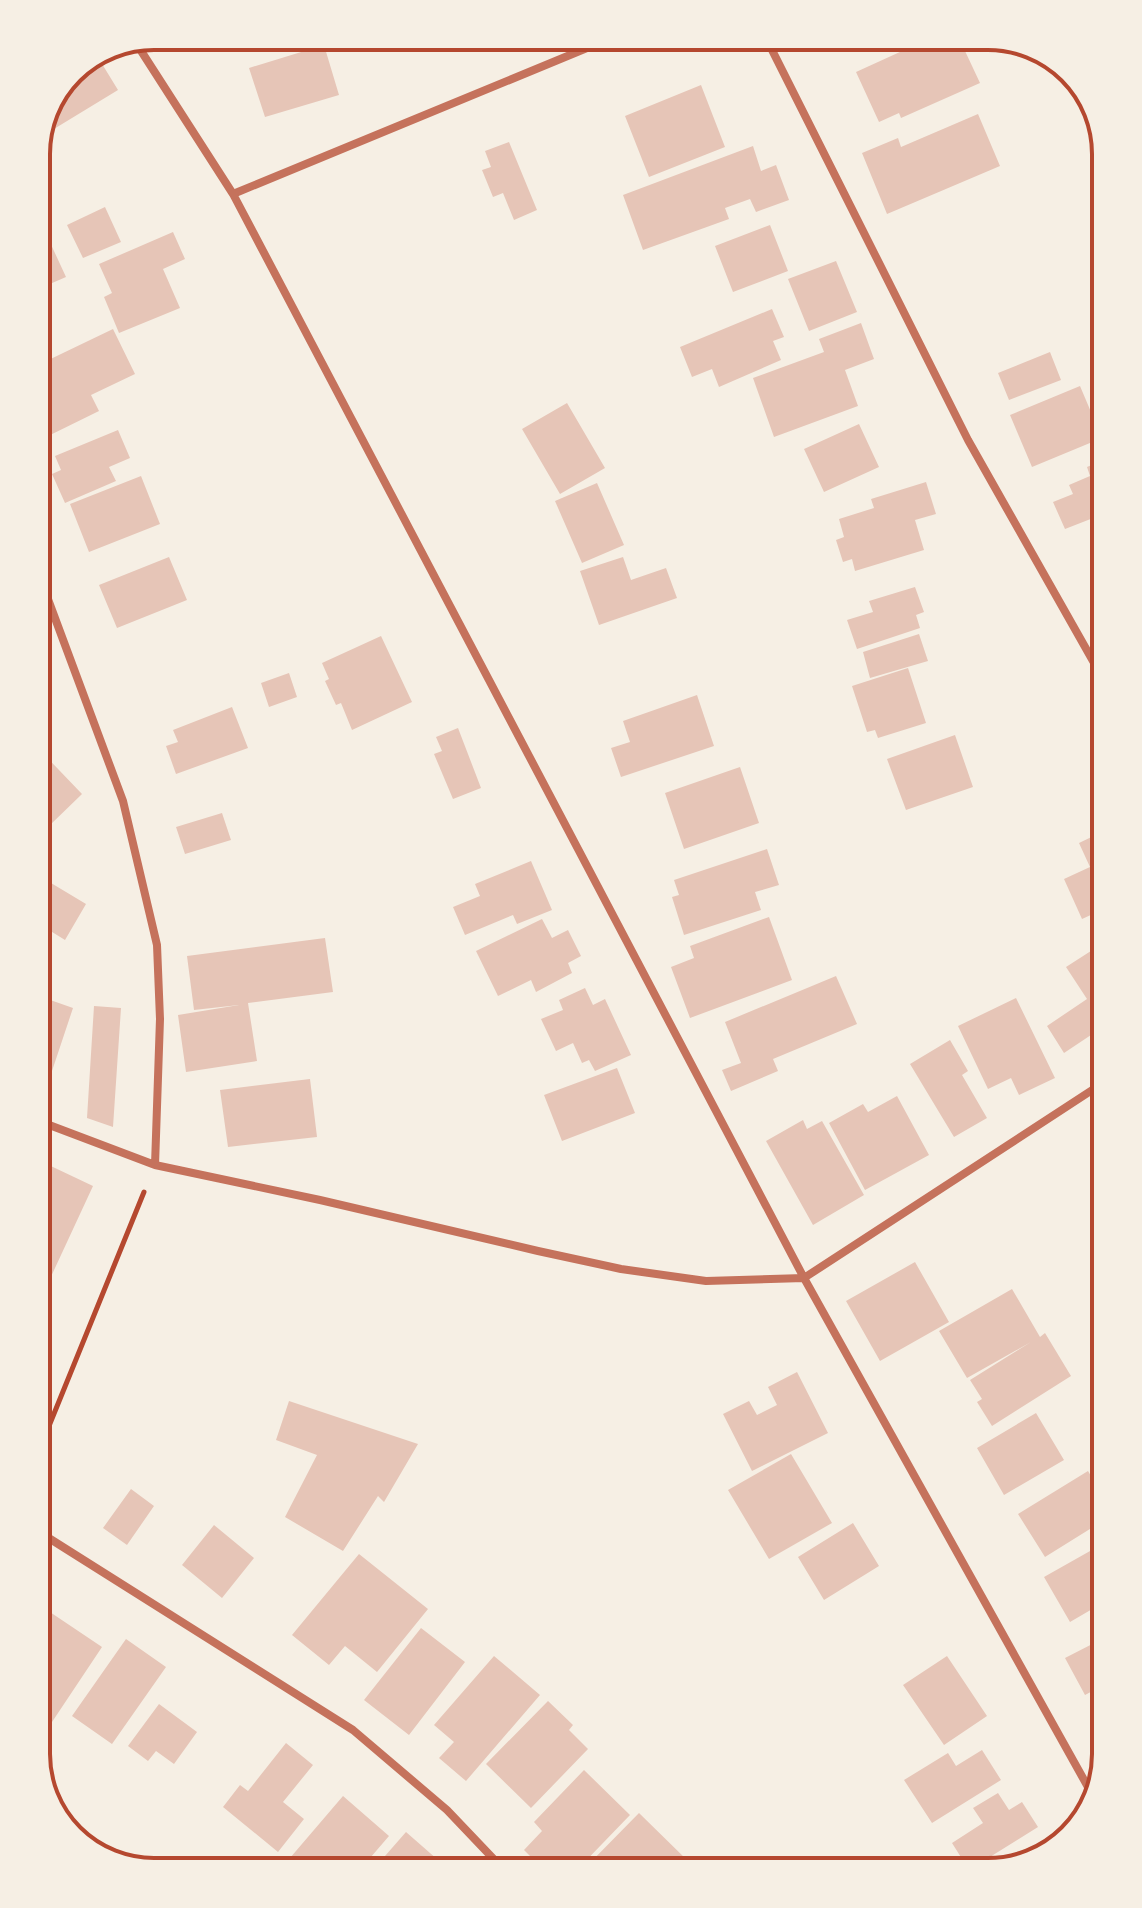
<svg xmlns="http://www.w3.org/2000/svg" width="1142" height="1908" font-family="Cabin,sans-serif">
  <rect width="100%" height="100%" fill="#f6efe4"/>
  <path fill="#e6c5b7" d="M935,36H958L980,83L901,118L899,113L879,122L856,72Z
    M324,45L339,95L265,117L249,68Z
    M99,59L118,90L49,132L46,126L70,73Z
    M701,85L725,147L649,177L625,116Z
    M978,114L1000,166L887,214L862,153L898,138L901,147Z
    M509,142L537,210L514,220L503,193L493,197L482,170L491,167L485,151Z
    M753,146L761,171L776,165L789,200L756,212L750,199L725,208L729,219L643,250L623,195Z
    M105,207L121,242L83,258L67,225Z
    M36,212L66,277L36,290Z
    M770,225L788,271L733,292L715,246Z
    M173,232L185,259L163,269L180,308L119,333L104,297L112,293L99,264Z
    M836,261L857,312L809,331L788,279Z
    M772,309L784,337L773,341L781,360L719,387L712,369L692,377L680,347Z
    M861,323L874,359L845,370L858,406L774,437L753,378L824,352L819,339Z
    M113,329L135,374L91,395L99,411L40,440L36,432V366Z
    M1050,352L1061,380L1009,400L998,373Z
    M1080,386L1102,438L1032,467L1010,415Z
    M567,403L605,468L560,494L522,429Z
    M859,424L879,467L824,492L804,449Z
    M118,430L130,458L109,467L116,481L65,503L52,474L61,470L55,456Z
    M1106,459V513L1065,529L1053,502L1073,494L1069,485L1090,476L1087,467Z
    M141,476L160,524L89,552L70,504Z
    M926,482L936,514L915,520L924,550L855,571L852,559L843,562L836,540L844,537L839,519L874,508L871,499Z
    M597,483L624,545L582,563L555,501Z
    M169,557L187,600L117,628L99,585Z
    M623,557L631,580L666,568L677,598L599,625L580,571Z
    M915,587L924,612L916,615L920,628L857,649L847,620L873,612L869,601Z
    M919,634L928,661L870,678L863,652Z
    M381,636L412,702L352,730L341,703L336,705L325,681L329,679L322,663Z
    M908,668L926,723L878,738L875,730L867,732L852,686Z
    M289,673L297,697L269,707L261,683Z
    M697,695L714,746L621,777L611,748L630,742L623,721Z
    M232,707L248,748L176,774L166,746L178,742L173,730Z
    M458,728L481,788L453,799L434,754L442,751L436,737Z
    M955,735L973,787L906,810L887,759Z
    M36,746L82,794L48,827L36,815Z
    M740,767L759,823L684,849L665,793Z
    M222,813L231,840L185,854L176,827Z
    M1106,830V908L1082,919L1064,879L1090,867L1079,843Z
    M767,849L779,885L755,892L761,910L684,935L672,897L679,895L674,880Z
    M531,861L552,910L517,924L513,915L465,935L453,907L480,896L475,884Z
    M36,874L86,904L65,940L36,922Z
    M769,917L792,980L690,1018L671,967L694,958L690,946Z
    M542,919L552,938L568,930L581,956L568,963L572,973L536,992L531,980L498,996L476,951Z
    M325,938L333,992L248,1003L257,1061L186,1072L178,1015L239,1005L194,1010L187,956Z
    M1094,949L1100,957L1106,953V1025L1064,1053L1047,1026L1087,999L1066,967Z
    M836,976L857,1024L773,1059L778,1071L731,1091L722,1070L741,1063L725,1022Z
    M585,988L593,1005L605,999L631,1055L595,1071L589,1060L582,1063L573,1043L556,1051L541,1019L563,1010L559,1000Z
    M36,995L73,1008L42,1101L36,1099Z
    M1016,998L1055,1078L1019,1095L1011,1078L988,1089L958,1026Z
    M94,1006L121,1008L113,1127L87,1118Z
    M950,1040L968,1071L962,1075L987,1118L954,1137L910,1064Z
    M617,1068L635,1113L562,1141L544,1095Z
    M310,1079L317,1137L228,1147L220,1090Z
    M897,1096L929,1155L865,1190L829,1123L863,1104L868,1112Z
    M803,1120L807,1129L822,1121L864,1195L813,1225L766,1141Z
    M36,1159L93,1186L36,1309Z
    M915,1262L949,1322L880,1361L846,1301Z
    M1012,1289L1040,1337L1045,1333L1071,1376L992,1426L977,1402L982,1399L970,1380L1031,1342L967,1378L939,1331Z
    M797,1372L828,1433L752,1471L723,1414L749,1401L757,1415L777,1405L768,1387Z
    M289,1401L418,1444L384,1502L378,1496L343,1551L285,1517L317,1455L276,1440Z
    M1036,1413L1064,1460L1004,1495L977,1448Z
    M791,1454L832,1523L769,1559L728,1490Z
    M1088,1471L1106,1501V1519L1045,1557L1018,1514Z
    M131,1489L154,1506L127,1545L103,1528Z
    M853,1523L879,1566L824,1600L798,1557Z
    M214,1525L254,1558L222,1598L182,1565Z
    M1106,1542V1601L1070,1622L1044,1577Z
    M359,1554L428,1609L377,1672L345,1646L329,1665L292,1635Z
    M38,1604L102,1647L40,1740L36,1738Z
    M421,1628L465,1662L409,1735L364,1700Z
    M1106,1637V1694L1102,1686L1085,1695L1065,1658Z
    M126,1639L166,1667L112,1744L72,1716Z
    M494,1656L540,1695L466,1781L439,1758L454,1742L434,1725Z
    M947,1656L987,1716L944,1745L903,1685Z
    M548,1701L573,1725L569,1730L588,1749L531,1808L486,1764Z
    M159,1704L197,1732L174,1764L156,1751L148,1761L128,1746Z
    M286,1743L313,1765L283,1802L304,1819L278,1852L223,1807L240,1785L248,1791Z
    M982,1750L1001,1780L932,1823L904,1780L948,1753L956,1766Z
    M584,1770L630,1815L575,1872H546L524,1850L542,1831L534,1822Z
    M998,1793L1009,1810L1022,1802L1038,1827L969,1870L952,1843L983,1823L973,1808Z
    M343,1796L389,1836L358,1872H278Z
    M639,1813L688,1861L678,1872H581Z
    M406,1832L446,1867L442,1872H371Z"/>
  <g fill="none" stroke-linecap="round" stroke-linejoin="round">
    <path stroke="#b5482f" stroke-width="5" d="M36,1458L144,1192"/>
    <path stroke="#c5725c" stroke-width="8" d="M765,36L968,440L1106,684
      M136,43L233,194L804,1278L1093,1796
      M233,194L616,36
      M36,567L123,801L157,945L160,1019L155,1165
      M36,1120L155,1165L320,1200L538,1251L621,1269L706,1281L804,1278L1106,1081
      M36,1530L353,1730L447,1810L506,1872"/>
  </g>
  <path d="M0 0H1142V1908H0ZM154 50H988A104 104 0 0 1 1092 154V1754A104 104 0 0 1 988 1858H154A104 104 0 0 1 50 1754V154A104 104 0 0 1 154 50Z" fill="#f6efe4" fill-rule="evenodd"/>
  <path fill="none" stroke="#b5482f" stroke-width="4" d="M154 50H988A104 104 0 0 1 1092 154V1754A104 104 0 0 1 988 1858H154A104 104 0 0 1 50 1754V154A104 104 0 0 1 154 50Z"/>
</svg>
